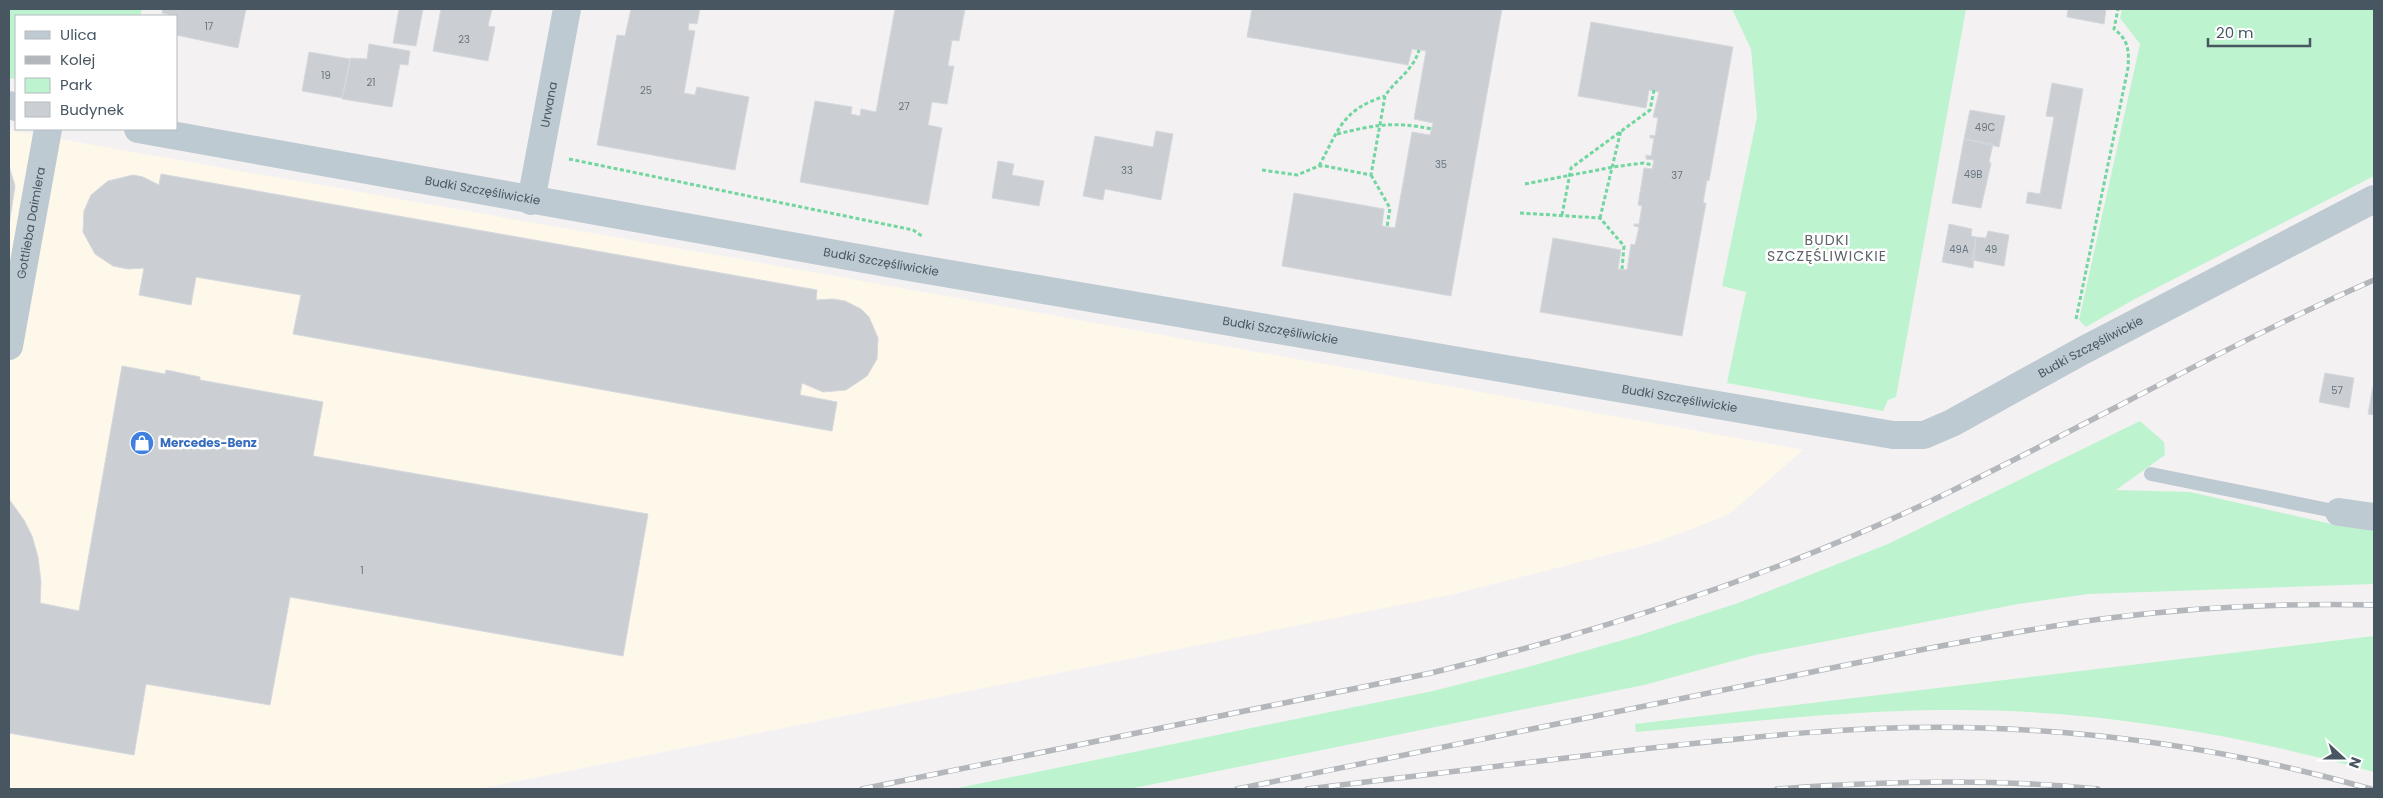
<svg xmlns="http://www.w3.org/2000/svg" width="2383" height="798" font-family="Poppins,sans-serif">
  <rect width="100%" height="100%" fill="#f4f1f2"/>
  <path fill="#fef8eb" d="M9,130L756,262L1803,450L1728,515L1654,543L1450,595L478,789H9Z"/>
  <path fill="#bdf4cf" d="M9,9H142L140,16H16V79L9,78Z
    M1732,9H1966L1896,397L1888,400L1883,411L1727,383L1746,292L1722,286L1757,117L1751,49Z
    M2122,9H2374V176L2133,300L2086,327L2079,320L2140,44L2120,18Z
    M2140,421L2164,442L2165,455L2116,490L2190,492L2336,525L2374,531V584L2088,594L2018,604L1755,655L1644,685L1129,789H953L1433,691L1528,667L1637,636L1741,602L1888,544Z
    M2374,636V772C2234,733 2087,708 1941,710C1839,711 1738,723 1636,732L1635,724Z"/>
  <path fill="#cbcfd4" stroke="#d5d8dd" d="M163,9H246L238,48L176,35V16L162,13Z
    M399,9H423L416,46L393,43Z
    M441,9H492L488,26L495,27L488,61L433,51Z
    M631,9H700L697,24L689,23L688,30L695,31L684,93L695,95L697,87L749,97L735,170L597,145L617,35L625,36Z
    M895,9H965L959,41L952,40L948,66H954L947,104L932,102L928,125L942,128L928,205L800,182L815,101L852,107L851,114L860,116L861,109L876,112Z
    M1252,9H1502L1451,296L1282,266L1294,193L1384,209L1382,226L1395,228L1412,132L1430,135L1433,123L1414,119L1426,51L1412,49L1408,65L1247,37Z
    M2068,9H2106L2104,24L2067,17Z
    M1591,22L1733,47L1709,181L1707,180L1703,203H1706L1682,336L1540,312L1553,238L1621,250L1618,269L1627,270L1631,244L1635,245L1639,227L1634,226V224H1639L1642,206L1638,205L1644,168L1652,169L1653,165L1654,160L1646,159V155L1651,156L1654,138H1650V135L1655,136L1658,118L1653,117L1659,92L1649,90L1646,108L1578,96Z
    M369,44L410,51L408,65L400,64L392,107L342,99L351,58L367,59Z
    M309,52L350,59L342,98L302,91Z
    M2052,83L2083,89L2061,209L2026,203L2028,192L2040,194L2054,117L2046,116Z
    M1970,110L2005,116L1999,147L1964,139Z
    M1156,131L1173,134L1161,200L1105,189L1103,200L1083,196L1095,136L1153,147Z
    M1964,139L1993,144L1989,162L1991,163L1981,208L1952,203Z
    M998,161L1014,164L1012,175L1044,181L1039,206L992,198Z
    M9,166L15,186L9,225Z
    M161,174L817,290L816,300L833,299L845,301L861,309L869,317L878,338L877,359L867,376L846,390L823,392L802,383L800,395L837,402L832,431L293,334L301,295L196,277L191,305L139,295L144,268L128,269L113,266L95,254L83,232L84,211L91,195L108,181L133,175L143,177L159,185Z
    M1949,224L1972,229L1971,236L1976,237L1973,268L1942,262Z
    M1988,231L2009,235L2004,266L1972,260L1976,237L1986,238Z
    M122,366L165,374L166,370L200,377V380L323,402L313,456L648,514L623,656L290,597L270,705L146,684L134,755L9,733V499L24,520L32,536L38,557L41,582L40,603L79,611Z
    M2325,373L2354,378L2349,408L2319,402Z
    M2373,386H2374V415L2368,414Z"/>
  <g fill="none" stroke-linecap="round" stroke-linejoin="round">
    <path stroke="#71d69f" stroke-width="3" stroke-dasharray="4 2.5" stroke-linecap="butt" d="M1337,134C1376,125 1391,121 1432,129
      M569,159L913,230L922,236
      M1319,166C1339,129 1342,110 1385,96
      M1262,170L1297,175L1319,166H1325L1371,175L1385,96C1396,79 1413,71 1419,50
      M1371,175L1390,208L1387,227
      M1525,184L1613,167L1643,163L1653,165
      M1520,213L1600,218L1624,246L1622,269
      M1562,215L1571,168L1650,110L1654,90
      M1600,218L1621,130
      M2076,319L2128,68C2129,51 2129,40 2114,29L2118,9"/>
    <path stroke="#becad2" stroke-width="14" d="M2151,474L2339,512"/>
    <g stroke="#becad2" stroke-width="28">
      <path d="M9,105L16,107"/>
      <path id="s1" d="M138,129L909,267L1893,435H1924L1952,423L2082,351L2374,199"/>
      <path id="s2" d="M531,201L567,9"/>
      <path id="s3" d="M9,346L48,129"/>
      <path d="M2339,512L2374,517"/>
    </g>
    <g stroke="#b3b7bc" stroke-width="5.5">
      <path id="rail" d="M862,789L1431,673C1597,632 1762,580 1918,507C2071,435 2219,348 2374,280
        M1237,789L1925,649C1983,638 2042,627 2101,619C2192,607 2283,603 2374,605
        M1307,789C1415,776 1524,763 1633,750C1749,737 1866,724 1983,728C2114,732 2245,753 2371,789
        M1777,789C1884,781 1991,778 2098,789"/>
    </g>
    <use href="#rail" stroke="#fff" stroke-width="4" stroke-dasharray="11" stroke-linecap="butt"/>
  </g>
  <defs>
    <g id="shop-disc" transform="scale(1.25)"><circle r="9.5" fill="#3f7fe0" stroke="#fff"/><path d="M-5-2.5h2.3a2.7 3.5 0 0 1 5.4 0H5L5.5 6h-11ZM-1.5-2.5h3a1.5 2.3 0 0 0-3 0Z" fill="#fff"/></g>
  </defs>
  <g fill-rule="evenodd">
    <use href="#shop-disc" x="142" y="443"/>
  </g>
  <g text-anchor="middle" stroke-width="5" stroke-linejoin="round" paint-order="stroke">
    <g font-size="10" fill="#68747e">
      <text x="209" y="30">17</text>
      <text x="464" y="43">23</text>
      <text x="326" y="79">19</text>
      <text x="371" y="86">21</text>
      <text x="646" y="94">25</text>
      <text x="904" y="110">27</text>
      <text x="1985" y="131">49C</text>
      <text x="1441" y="168">35</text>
      <text x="1127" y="174">33</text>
      <text x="1973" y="178">49B</text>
      <text x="1677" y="179">37</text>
      <text x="1959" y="253">49A</text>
      <text x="1991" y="253">49</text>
      <text x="2337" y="394">57</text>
      <text x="362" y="574">1</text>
    </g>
    <g font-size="12" fill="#475661" stroke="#fff">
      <text dy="4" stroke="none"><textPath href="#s2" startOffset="98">Urwana</textPath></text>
      <text dy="4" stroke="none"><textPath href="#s1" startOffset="350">Budki Szczęśliwickie</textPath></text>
      <text dy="4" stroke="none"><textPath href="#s3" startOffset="125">Gottlieba Daimlera</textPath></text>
      <text dy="4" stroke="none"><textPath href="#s1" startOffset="755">Budki Szczęśliwickie</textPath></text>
      <text dy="4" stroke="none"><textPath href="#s1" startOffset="1160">Budki Szczęśliwickie</textPath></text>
      <text dy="4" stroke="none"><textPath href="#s1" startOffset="2001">Budki Szczęśliwickie</textPath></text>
      <text dy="4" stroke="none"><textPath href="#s1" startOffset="1565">Budki Szczęśliwickie</textPath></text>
    </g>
    <g font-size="12" font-weight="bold" fill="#366cbe" stroke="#fff" text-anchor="start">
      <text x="160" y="447">Mercedes-Benz</text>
    </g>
    <g font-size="14" letter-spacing="1" fill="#5d6267" stroke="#fff">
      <text x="1827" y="245">BUDKI<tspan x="1827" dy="16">SZCZĘŚLIWICKIE</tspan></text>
    </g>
  </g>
  <rect width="2383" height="798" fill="none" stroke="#475661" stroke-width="20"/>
  <rect x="15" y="15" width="162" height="115" fill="#ffffff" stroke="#b5bbc0"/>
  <rect x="25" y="31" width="25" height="8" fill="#becad2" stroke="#b5bbc0"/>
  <text x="60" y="40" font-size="15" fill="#475661">Ulica</text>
  <rect x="25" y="56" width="25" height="8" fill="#b3b7bc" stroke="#b5bbc0"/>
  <text x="60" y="65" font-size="15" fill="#475661">Kolej</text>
  <rect x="25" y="78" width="25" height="15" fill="#bdf4cf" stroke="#b5bbc0"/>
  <text x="60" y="90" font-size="15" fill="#475661">Park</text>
  <rect x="25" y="102" width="25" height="15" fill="#cbcfd4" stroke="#b5bbc0"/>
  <text x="60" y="115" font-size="15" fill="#475661">Budynek</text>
  <g transform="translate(2343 758) rotate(111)" stroke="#ffffff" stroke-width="4" paint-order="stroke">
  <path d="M0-4L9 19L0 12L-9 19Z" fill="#475661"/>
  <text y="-8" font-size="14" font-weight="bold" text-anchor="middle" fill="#475661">N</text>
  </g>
  <path d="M2208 38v8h102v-8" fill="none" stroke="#475661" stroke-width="2.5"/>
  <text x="2216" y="38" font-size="15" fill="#475661" stroke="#ffffff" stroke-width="4" paint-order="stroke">20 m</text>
</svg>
